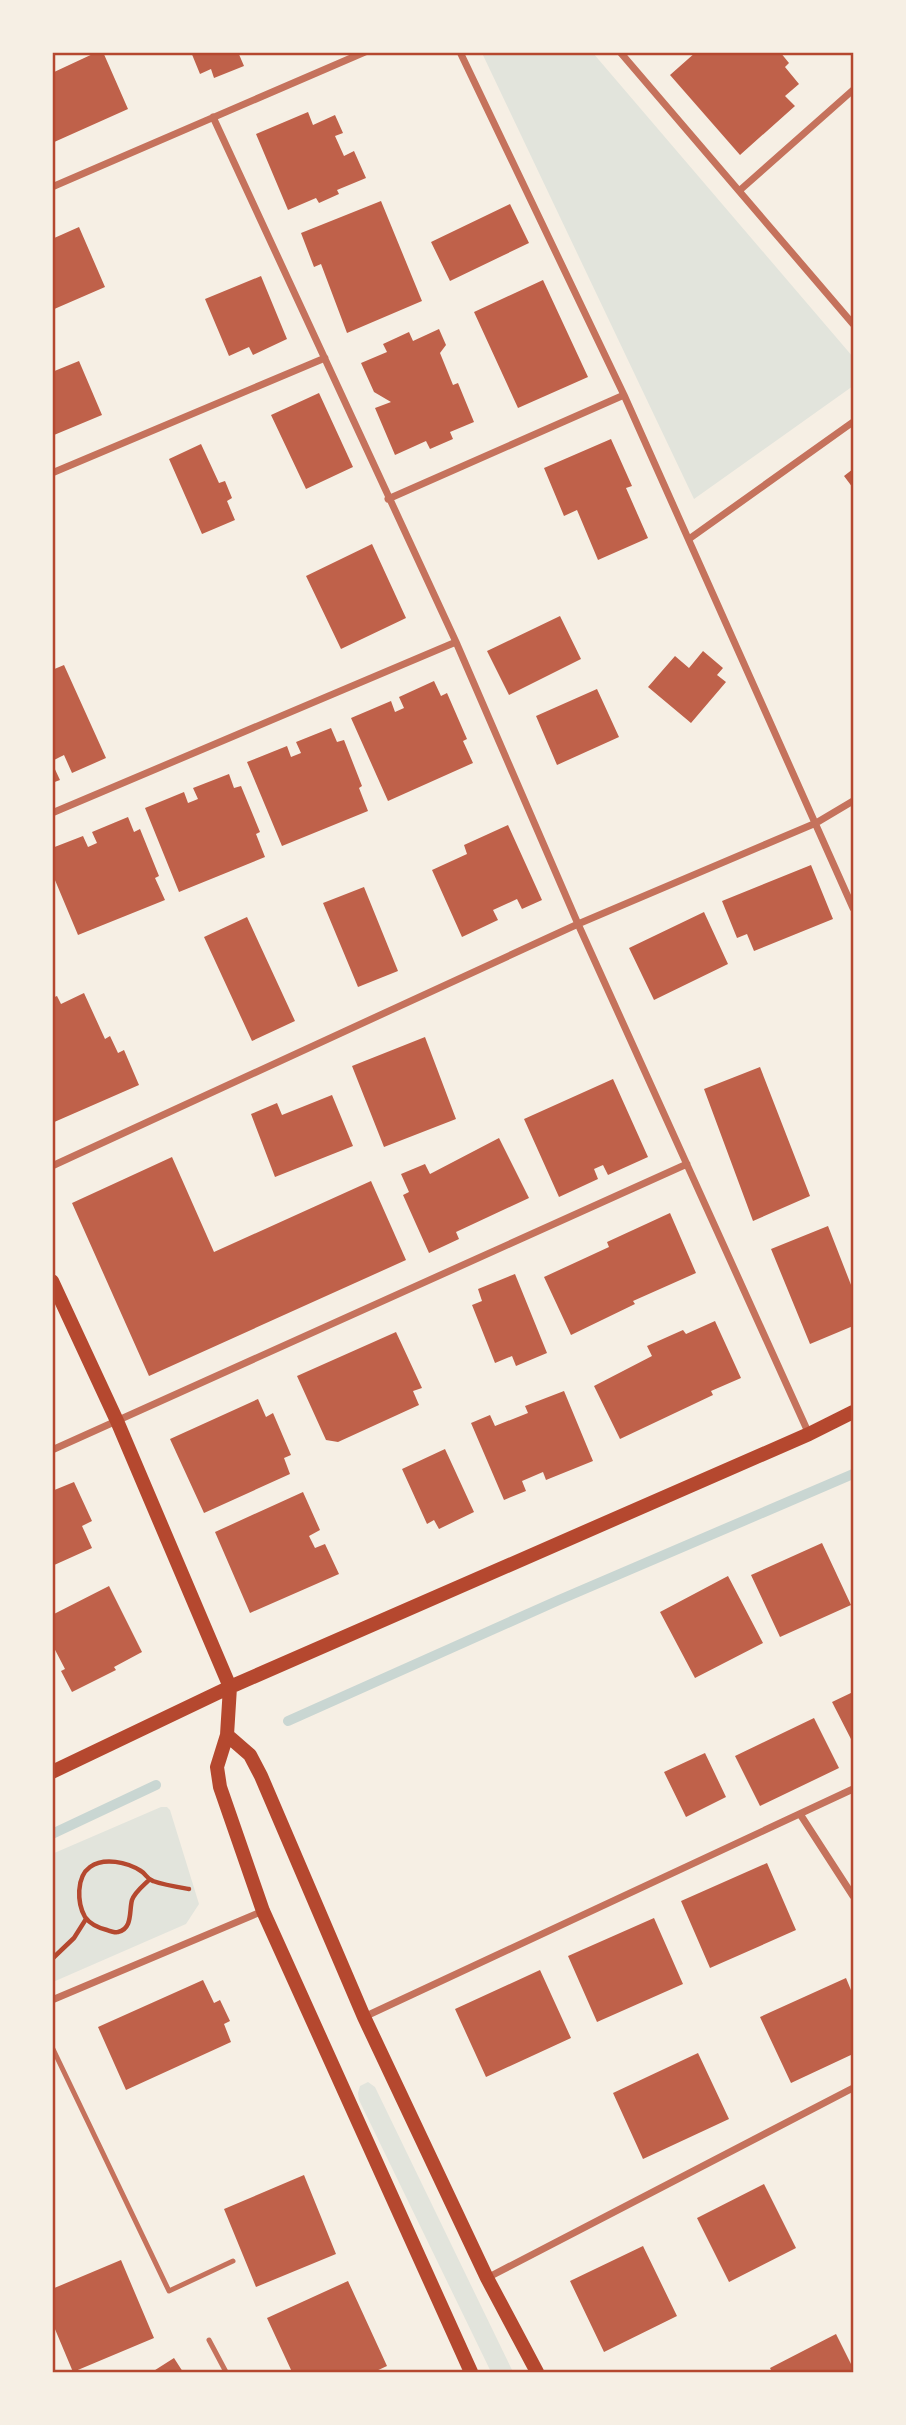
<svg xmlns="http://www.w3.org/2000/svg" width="906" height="2425" font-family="Overpass,sans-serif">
  <rect width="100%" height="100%" fill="#f6efe4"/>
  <path fill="#e2e4dc" d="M482,53H593L853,357V386L694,499Z
    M161,1807H167L170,1810L199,1904L186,1924L53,1982L52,1854Z
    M368,2082L375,2087L513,2372H491L359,2100L358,2093L360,2086Z"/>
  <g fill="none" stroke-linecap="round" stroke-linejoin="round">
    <path stroke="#c9d6d2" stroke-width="10" d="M288,1721L559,1600L853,1474
      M52,1834L156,1785"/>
  </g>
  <path fill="#bf614a" d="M97,52H103L128,109L52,143V73Z
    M191,52H238L244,66L214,78L211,69L200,74Z
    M696,52H780L789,63L785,67L799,84L785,96L795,106L740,155L670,75Z
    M308,112L313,125L335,115L343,133L335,136L344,156L354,151L366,178L337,190L339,194L319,203L316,198L288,210L256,134Z
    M381,201L422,301L347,333L321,264L314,267L301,233Z
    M510,204L529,243L450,281L431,242Z
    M79,227L105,287L52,310V239Z
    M261,276L287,339L253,355L249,347L229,356L205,299Z
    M543,280L588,377L518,408L474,312Z
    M439,329L446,345L440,353L453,385L458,383L474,422L450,432L453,439L430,449L426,441L395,455L375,408L391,402L374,392L361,363L387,352L383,344L409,332L413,341Z
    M79,361L102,415L54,435L52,372Z
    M319,393L353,467L306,489L271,415Z
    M611,439L632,486L626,488L648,538L598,560L577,510L564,516L544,468Z
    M201,444L219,483L225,481L232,498L227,501L235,520L202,534L169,459Z
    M853,469V488L844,476Z
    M372,544L406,618L341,649L306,576Z
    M560,616L581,659L509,695L487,651Z
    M703,651L723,668L717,675L726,682L691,723L648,687L675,656L689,668Z
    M64,665L106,758L72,773L64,755L52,761V670Z
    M434,681L441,696L447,693L467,739L463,741L473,763L388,801L351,718L391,701L395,712L404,708L399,697Z
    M597,689L619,737L557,765L536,716Z
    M331,728L337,742L344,740L362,786L359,788L368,811L282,846L247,762L287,746L291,757L301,753L296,742Z
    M52,763L60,780L52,783Z
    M229,774L234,788L241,786L260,832L256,834L265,857L179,892L145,808L184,792L188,803L198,799L193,788Z
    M128,817L134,832L140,829L159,876L155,878L165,900L78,935L52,873V848L83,836L88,847L97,843L92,832Z
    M508,825L542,900L522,909L517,899L493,910L498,920L462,937L432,870L467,854L464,845Z
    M811,865L833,919L754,951L747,934L737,938L722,901Z
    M364,887L398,971L358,987L323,903Z
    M704,912L728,964L654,1000L629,948Z
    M247,917L295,1021L252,1041L204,937Z
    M84,993L105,1039L110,1036L118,1053L124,1050L139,1085L52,1123V998L57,996L61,1004Z
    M425,1037L456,1119L384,1147L352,1066Z
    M760,1067L810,1196L753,1221L704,1089Z
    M613,1079L648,1157L608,1175L603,1165L594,1169L598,1179L559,1197L524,1119Z
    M332,1095L353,1146L275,1177L251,1114L277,1103L282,1115Z
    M499,1138L529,1198L456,1232L459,1239L429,1253L403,1195L409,1192L401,1174L425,1164L430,1174Z
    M172,1157L214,1252L371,1181L406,1260L149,1376L72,1203Z
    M670,1213L696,1273L633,1301L635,1304L571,1335L544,1277L609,1247L607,1242Z
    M828,1226L853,1290V1326L810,1344L771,1249Z
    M515,1274L547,1353L516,1366L512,1356L495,1363L472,1305L482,1301L478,1289Z
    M715,1321L741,1378L711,1391L713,1395L620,1439L594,1386L652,1356L647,1346L683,1330L686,1334Z
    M396,1332L422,1388L413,1391L419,1405L338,1442L326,1440L297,1376Z
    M564,1391L593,1461L546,1480L543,1472L522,1481L526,1491L504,1500L471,1423L490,1415L495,1426L528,1413L525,1406Z
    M258,1399L266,1417L273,1413L291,1455L284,1458L290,1474L204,1513L170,1439Z
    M445,1449L474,1512L439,1529L434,1520L427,1524L402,1469Z
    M74,1482L92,1521L82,1526L92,1548L52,1566V1491Z
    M303,1492L320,1530L309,1536L315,1548L325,1544L339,1574L250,1613L215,1532Z
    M822,1543L851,1605L780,1637L751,1575Z
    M728,1576L763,1643L695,1678L660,1612Z
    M109,1586L142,1652L114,1667L116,1670L72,1692L61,1671L65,1669L52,1644V1615Z
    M853,1692V1743L832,1702Z
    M814,1718L839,1768L760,1806L735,1756Z
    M705,1753L726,1797L686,1817L664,1772Z
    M767,1863L796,1930L710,1968L681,1901Z
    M654,1918L683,1984L597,2022L568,1956Z
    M540,1970L571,2038L486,2077L455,2009Z
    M846,1978L853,1995V2054L791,2083L760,2017Z
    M203,1980L214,2003L220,2000L230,2021L224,2024L231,2042L126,2090L98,2027Z
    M698,2053L729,2119L643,2159L613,2093Z
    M304,2175L336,2254L256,2287L224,2209Z
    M764,2184L796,2248L729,2282L697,2218Z
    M643,2246L677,2316L604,2352L570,2281Z
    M121,2260L154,2338L73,2372L52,2322V2289Z
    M348,2281L387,2366L374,2372H292L267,2318Z
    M836,2334L853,2368V2372H772L770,2368Z
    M174,2358L183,2372H152Z"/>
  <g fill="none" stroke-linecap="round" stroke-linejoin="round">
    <path stroke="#b5482f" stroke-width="4.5" d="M149,1880C143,1886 135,1892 132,1900C129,1910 133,1929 118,1932C116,1933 109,1931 107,1930C99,1928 90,1924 85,1917C77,1903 76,1877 90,1867C104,1857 127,1862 141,1871C146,1874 147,1879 153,1881C164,1885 177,1887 189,1889
      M52,1959L74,1938L86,1919"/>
    <path stroke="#c5725c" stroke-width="5" d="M52,2047L169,2291L233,2261
      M209,2340L226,2372"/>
    <path stroke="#c5725c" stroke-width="7" d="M460,52L624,395L853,908
      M620,52L853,324
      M213,117L456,642L578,924L809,1434
      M52,187L365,52
      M739,191L853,90
      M52,473L325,358
      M388,499L624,395
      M689,539L853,422
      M52,813L456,642
      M52,1166L578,924L816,823L853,801
      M52,1450L687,1164
      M800,1814L853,1896
      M52,2000L263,1911
      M364,2017L853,1789
      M487,2278L853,2088"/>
    <path stroke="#b5482f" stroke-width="14" d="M52,1281L117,1421L230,1687L227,1735L217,1767L220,1787L263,1911L471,2372
      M227,1735L250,1755L261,1776L364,2017L487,2278L537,2372
      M52,1772L230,1687L809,1434L853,1412"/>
  </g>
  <rect width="906" height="2425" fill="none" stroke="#f6efe4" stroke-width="108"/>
  <rect x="54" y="54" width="798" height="2317" fill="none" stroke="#b5482f" stroke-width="2.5"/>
</svg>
